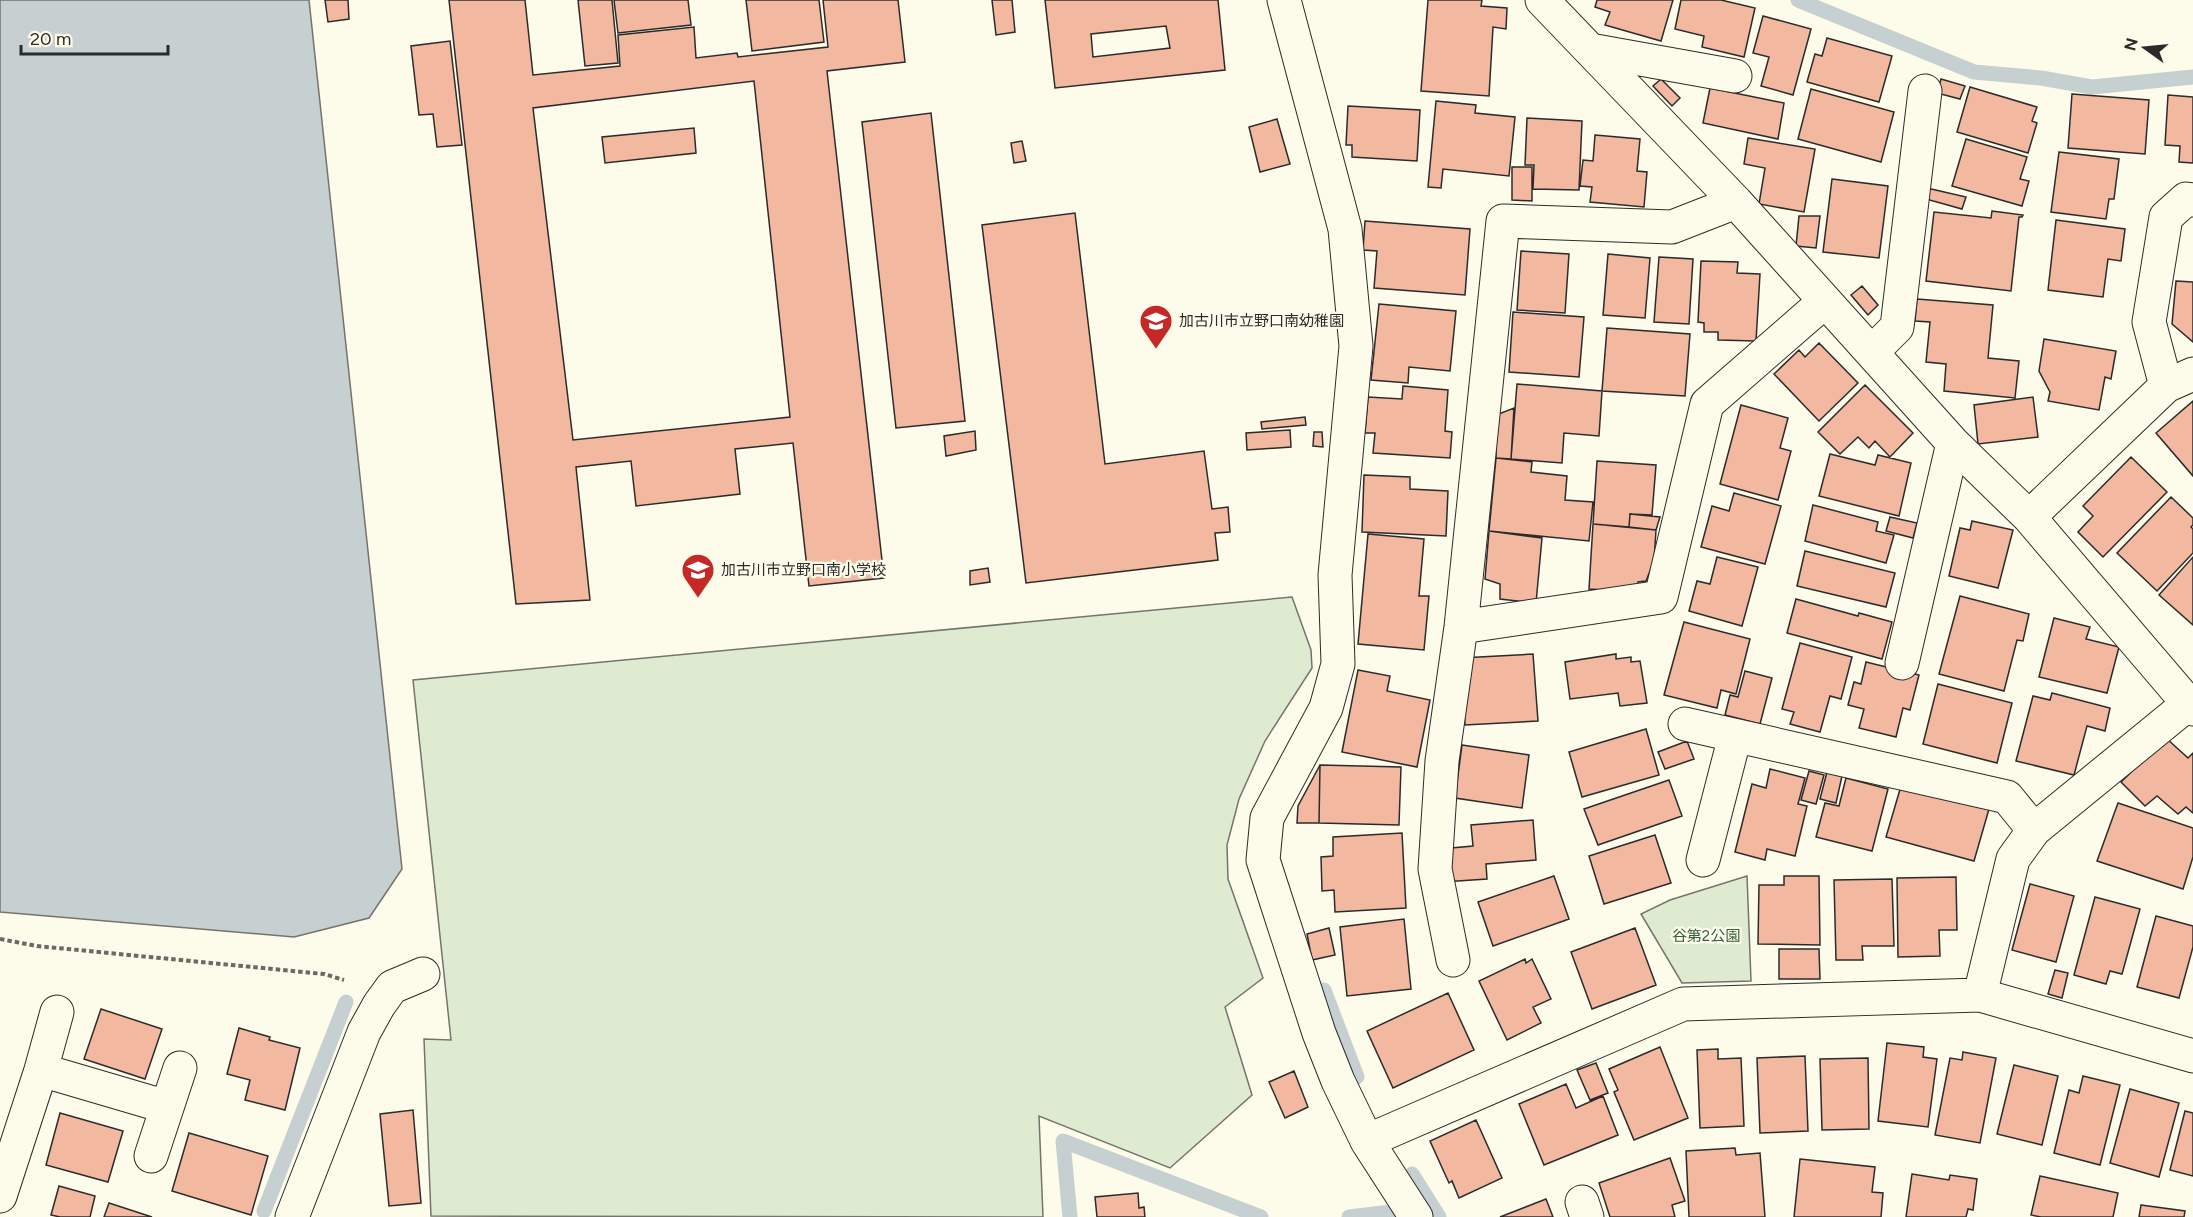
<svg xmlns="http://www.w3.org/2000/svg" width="2193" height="1217" font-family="Figtree,'Noto Sans JP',sans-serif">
  <rect width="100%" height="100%" fill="#fdfbea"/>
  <path fill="#deebd1" stroke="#74746e" stroke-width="1.5" d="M1292,597L1311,650L1312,668L1265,741L1239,799L1227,845L1228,879L1263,978L1225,1007L1252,1095L1170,1168L1039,1116L1043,1217L431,1216L424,1039L451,1040L413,680Z
    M1747,876L1751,981L1682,983L1641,914L1670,900Z"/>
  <path fill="#c7d0d0" stroke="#74746e" stroke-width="1.5" d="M0,0H309L402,869L369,918L294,937L0,912Z"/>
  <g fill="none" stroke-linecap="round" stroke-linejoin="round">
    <path stroke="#c7d0d0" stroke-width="15" d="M1798,0L1974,72L2041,78L2092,87L2193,77
      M1324,990L1357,1077
      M1412,1174L1439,1217
      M264,1211L346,1002
      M1070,1217L1063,1141L1261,1217
      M1349,1217L1391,1212"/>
  </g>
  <path fill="#f2b8a0" stroke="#2b2b2b" stroke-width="1.5" fill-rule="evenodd" d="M325,0H348L349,19L328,22Z
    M449,0H525L533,75L620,66L618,35L694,27L696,58L737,53L738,57L828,47L823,0H898L905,62L827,71L884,578L809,586L793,443L735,449L740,494L636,506L631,461L576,467L590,600L516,604ZM754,81L790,417L573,440L533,108Z
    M578,0H612L618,63L585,66Z
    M614,0H688L691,25L618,33Z
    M746,0H819L824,42L752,51Z
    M992,0H1012L1015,32L996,35Z
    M1045,0H1218L1225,70L1055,88Z
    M1428,0H1482L1481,6L1507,8L1506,29L1493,27L1489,96L1421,91Z
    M1597,0H1673L1661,41L1605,25L1610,12L1595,7Z
    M1681,0H1721L1755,8L1744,57L1702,47L1704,36L1675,29Z
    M1763,16L1811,29L1793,95L1761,86L1769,57L1753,53Z
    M1166,26L1170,48L1093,57L1091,34Z
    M1827,38L1892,56L1879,102L1807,82L1815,54L1822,56Z
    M450,41L462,145L437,147L433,114L419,115L411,46Z
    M1661,79L1680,98L1672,106L1653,86Z
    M1941,79L1965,86L1960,99L1937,93Z
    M1970,87L2037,107L2032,121L2037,123L2028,153L1957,132Z
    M1710,88L1784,103L1778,139L1703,123Z
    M1811,89L1894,112L1881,162L1798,139Z
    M2072,94L2149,100L2145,154L2068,148Z
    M2168,95L2193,97V163L2179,162L2180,146L2165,145Z
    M1436,101L1476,105L1475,113L1515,117L1509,176L1443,169L1441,188L1428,187Z
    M1348,106L1420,110L1417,161L1352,157V145H1346Z
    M931,113L965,421L896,428L862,122Z
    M1527,118L1582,121L1579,190L1533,189L1534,165H1525Z
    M1277,119L1290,164L1260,172L1249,127Z
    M694,128L696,153L605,163L602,137Z
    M1595,135L1640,139L1637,171L1647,172L1644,207L1590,202L1592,187L1580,186L1583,160L1593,161Z
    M1748,138L1815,149L1804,212L1759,204L1765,168L1744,164Z
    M1966,139L2027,157L2020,179L2029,181L2022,206L1952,186Z
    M1022,141L1026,161L1014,163L1011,143Z
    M2059,152L2119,159L2114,199H2109L2106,219L2051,212Z
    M1512,167H1532V201L1512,200Z
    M1832,179L1888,186L1879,258L1823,252Z
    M1927,188L1966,197L1962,209L1926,199Z
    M1992,211L2023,215L2022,217H2019L2011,291L1926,281L1934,212L1991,218Z
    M1075,213L1105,464L1204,451L1212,509L1228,507L1230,532L1215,533L1218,560L1026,583L982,225Z
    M1799,216H1820L1816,248L1796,246Z
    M2056,220L2125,229L2121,261L2108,259L2103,297L2048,290Z
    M1365,221L1470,229L1465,295L1374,288L1377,251L1363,250Z
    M1521,251L1569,254L1565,313L1517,310Z
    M1608,254L1650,258L1645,318L1603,315Z
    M1659,257L1693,259L1689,324L1654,322Z
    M1701,261L1738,262L1737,273L1760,274L1756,341L1718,340V332H1704V323L1698,322Z
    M2176,281L2193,282V342L2172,324Z
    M1862,286L1878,305L1868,315L1851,295Z
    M1917,299L1993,305L1988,358L2019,361L2015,398L1944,391L1946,364L1926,362L1930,322L1915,321Z
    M1379,304L1456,311L1450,371L1409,367L1408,383L1371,380Z
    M1513,312L1584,317L1579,377L1509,372Z
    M1607,328L1690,334L1685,396L1602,391Z
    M2044,339L2116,351L2111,379L2105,377L2099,410L2048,401L2050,392L2039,371Z
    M1819,343L1858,383L1819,421L1774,374L1799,350L1805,357Z
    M1517,384L1602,391L1599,436L1564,433L1562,463L1511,459Z
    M1865,385L1913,433L1890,457L1875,441L1869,448L1858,437L1840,454L1818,432Z
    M1403,386L1448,390L1445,431L1452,432L1450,458L1373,453L1375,433H1365L1368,397L1402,399Z
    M2033,397L2038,437L1978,444L1974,405Z
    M2193,401V476L2156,433Z
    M1741,405L1788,418L1780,448L1791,451L1778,500L1720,484Z
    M1514,408L1511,459L1496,458V415Z
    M1305,417L1306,425L1262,429L1261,422Z
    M1290,430L1291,447L1247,450L1246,433Z
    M975,431L976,450L946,456L944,436Z
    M1314,432H1322L1323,447L1313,446Z
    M1830,454L1875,465L1878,455L1911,463L1899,516L1819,496Z
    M2131,457L2167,492L2103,557L2078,532L2093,516L2083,506Z
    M1496,458L1532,462L1531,472L1567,476L1565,500L1593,502L1589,541L1489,531Z
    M1597,461L1656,465L1652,515L1630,514L1629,527L1593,524Z
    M1364,475L1410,477V489L1448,491L1446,536L1362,532Z
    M1734,493L1781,506L1765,564L1701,547L1712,506L1729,511Z
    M2171,497L2193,518V525L2191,527L2193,529V553L2157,591L2117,553Z
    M1813,505L1878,522L1876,531L1894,535L1886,563L1805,541Z
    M1630,514L1660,517L1656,530L1629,527Z
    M1890,517L1917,523L1913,538L1886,531Z
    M1972,521L2013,530L1998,588L1949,576L1960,528L1970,530Z
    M1593,524L1656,530L1654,561L1646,581L1638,582L1637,592L1589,589Z
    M1489,531L1542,538L1536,603L1500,599V584L1485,579Z
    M1368,534L1424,539L1419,596H1429L1424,650L1358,644Z
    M1805,551L1895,573L1886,607L1797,586Z
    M1717,557L1758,567L1742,626L1689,611L1697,581L1710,584Z
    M2193,557V625L2159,595Z
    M988,568L990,582L970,585V571Z
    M1960,596L2029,614L2023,641L2017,640L2004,691L1939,674Z
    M1796,599L1858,616L1859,613L1892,622L1882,659L1787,633Z
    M2054,618L2090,627L2086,639L2119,647L2107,693L2039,677Z
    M1684,622L1750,639L1736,694L1721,690L1717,708L1664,695Z
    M1800,643L1852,657L1841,699L1830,696L1820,732L1790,724L1794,712L1782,709Z
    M1533,654L1538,721L1465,725L1461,658Z
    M1616,654V659L1631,657V662L1640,661L1647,703L1620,706L1618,693L1570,699L1565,662Z
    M1866,662L1919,675L1910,710L1903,708L1896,737L1859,728L1864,709L1848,705L1854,682L1861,684Z
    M1358,670L1390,676L1387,691L1430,700L1417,767L1342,752Z
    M1745,671L1772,678L1760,724L1725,715L1730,695L1738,697Z
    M1938,684L2012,703L1997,763L1923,744Z
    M2052,693L2110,708L2105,731L2087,726L2074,775L2016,761L2033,696L2050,700Z
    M1646,729L1659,775L1582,797L1569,752Z
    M2166,738L2188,758L2193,753V813L2186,807L2178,814L2157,796L2145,806L2121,782Z
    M1687,741L1694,759L1665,769L1658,752Z
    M1462,745L1529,755L1522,808L1455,798Z
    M1320,765L1401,767L1399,825L1319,823Z
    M1320,765L1319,823H1297L1298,806Z
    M1770,769L1805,778L1798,804L1807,806L1795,856L1767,849L1765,860L1735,852L1752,784L1766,788Z
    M1809,771L1824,775L1816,804L1801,800Z
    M1827,772L1842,776L1836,803L1820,799Z
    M1846,778L1888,789L1872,851L1816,837L1825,803L1839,806Z
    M1669,780L1682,816L1598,845L1584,809Z
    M1901,786L1989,809L1974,861L1886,837Z
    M2118,803L2193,828V857L2183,889L2097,861Z
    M1533,820L1536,860L1486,864L1487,879L1443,882L1440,849L1473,846L1471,825Z
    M1402,833L1406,908L1335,912L1334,890L1322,891L1321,857L1333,856V837Z
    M1655,835L1671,883L1604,904L1589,856Z
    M1554,876L1569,919L1493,946L1478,902Z
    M1784,876H1819L1820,945L1758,944L1759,885H1784Z
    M1956,877L1957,930H1939L1940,956L1898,957L1897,878Z
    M1892,879L1894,946H1862L1863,960H1836L1834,880Z
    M2030,884L2074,896L2056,962L2012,950Z
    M2095,897L2140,909L2122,974L2110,971L2106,984L2074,975Z
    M2156,916L2193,926V947L2179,998L2137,987Z
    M1404,919L1411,989L1347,996L1340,927Z
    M1329,928L1335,955L1312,960L1307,934Z
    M1635,928L1656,985L1592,1009L1571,952Z
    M1779,949H1819L1820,979H1779Z
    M1525,959L1526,963L1532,959L1551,999L1533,1007L1541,1023L1507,1040L1479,981Z
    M2055,970L2068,973L2062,998L2048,994Z
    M1448,993L1474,1050L1393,1088L1367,1031Z
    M101,1009L162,1029L145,1079L84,1059Z
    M239,1028L270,1037L269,1040L300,1048L285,1110L245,1100L250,1080L227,1074Z
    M1887,1043L1924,1047L1923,1057L1937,1059L1928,1127L1878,1121Z
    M1660,1047L1688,1118L1634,1140L1614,1092L1618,1090L1609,1069Z
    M1718,1049V1059L1741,1058L1744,1126L1700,1128L1697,1050Z
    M1963,1052L1996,1058L1980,1143L1935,1135L1950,1058L1962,1060Z
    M1805,1056L1808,1131L1760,1133L1757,1058Z
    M1868,1058L1869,1129L1822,1130L1820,1059Z
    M1596,1063L1608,1093L1590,1100L1577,1070Z
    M2014,1065L2058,1076L2042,1145L1997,1134Z
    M1294,1071L1308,1107L1285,1118L1269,1082Z
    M2083,1076L2120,1085L2100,1165L2054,1153L2069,1090L2079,1093Z
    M1566,1084L1576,1108L1603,1096L1618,1135L1544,1165L1519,1104Z
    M2130,1089L2179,1103L2159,1177L2110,1163Z
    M413,1110L421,1203L389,1206L380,1114Z
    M2185,1111L2193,1113V1176L2170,1170Z
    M60,1113L123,1131L108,1182L46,1165Z
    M1476,1120L1502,1178L1459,1198L1452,1181L1449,1183L1430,1141Z
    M189,1133L268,1156L251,1215L172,1191Z
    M1735,1148L1736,1155L1760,1153L1765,1217H1689L1686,1151Z
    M1670,1158L1685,1201L1672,1205L1675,1217H1610L1599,1183Z
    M1800,1159L1875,1167L1872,1192L1883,1193L1881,1217H1794Z
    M1912,1174L1949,1180L1950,1175L1977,1179L1973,1210L1968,1209L1966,1217H1906Z
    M2040,1176L2118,1193L2113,1217H2041L2031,1215Z
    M59,1186L95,1196L90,1217H60L51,1215Z
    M1138,1193L1139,1208L1144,1207L1145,1217H1097L1095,1197Z
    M1546,1199L1553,1217H1500Z
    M109,1203L152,1217H104Z
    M2141,1205L2185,1211L2184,1217H2139Z"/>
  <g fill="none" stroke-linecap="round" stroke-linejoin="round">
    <g stroke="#2b2b2b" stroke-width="35">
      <path id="minor" d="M1284,0L1345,229L1356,346L1335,575L1338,664L1326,708L1267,818L1263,860L1319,1033L1338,1081L1367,1141L1416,1217
        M1542,0L1736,202L1953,443L2029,517L2193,709
        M1590,50L1735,76
        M1872,352L1897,327L1925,91
        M2166,386L2149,322L2166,217L2186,199L2193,200
        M2029,517L2166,386L2193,374
        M1461,627L1661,597L1707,404L1824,302
        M1902,663L1953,443
        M1685,724L2007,797L2034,830
        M1703,860L1735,736
        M1453,960L1435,869L1442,761L1461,627L1503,221L1672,227L1736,202
        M1980,995L2013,859L2034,830L2188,704
        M41,1070L167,1107
        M1367,1141L1683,1004L1980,995L2193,1056
        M151,1156L180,1068
        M0,1196L41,1070L57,1012
        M1582,1202L1587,1217
        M292,1217L364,1032L379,1005L392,987L423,974"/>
    </g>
    <path stroke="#6a6964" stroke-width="4" stroke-dasharray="4.5 3" stroke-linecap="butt" d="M0,939L37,946L324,974L344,980"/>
    <use href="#minor" stroke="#fdfbea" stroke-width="33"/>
  </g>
  <defs>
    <g id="school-pin" transform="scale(1.725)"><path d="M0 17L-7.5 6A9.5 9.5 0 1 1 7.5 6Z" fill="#c62828" stroke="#fdfbea"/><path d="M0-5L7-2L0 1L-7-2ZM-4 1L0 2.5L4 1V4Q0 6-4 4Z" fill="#fff"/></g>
  </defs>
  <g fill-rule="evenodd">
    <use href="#school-pin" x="1156" y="321"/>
    <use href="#school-pin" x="698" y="570"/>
  </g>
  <g text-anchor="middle" stroke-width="4.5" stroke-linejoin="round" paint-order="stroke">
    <g font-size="15" fill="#2b2b2b" stroke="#fdfbea" text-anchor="start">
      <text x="1179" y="326">加古川市立野口南幼稚園</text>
      <text x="721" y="575">加古川市立野口南小学校</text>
    </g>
    <g font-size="15" fill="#34623c" stroke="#fdfbea">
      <text x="1706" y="941">谷第2公園</text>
    </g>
  </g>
  <g transform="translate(2145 48) rotate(285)" stroke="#fdfbea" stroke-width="4.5" paint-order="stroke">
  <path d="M0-4.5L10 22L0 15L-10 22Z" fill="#2b2b2b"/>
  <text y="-9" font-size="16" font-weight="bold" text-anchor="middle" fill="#2b2b2b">N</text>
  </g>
  <path d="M21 45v9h147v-9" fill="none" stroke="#2b2b2b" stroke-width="3"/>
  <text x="30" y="45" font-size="18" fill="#2b2b2b" stroke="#fdfbea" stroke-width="4.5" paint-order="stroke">20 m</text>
</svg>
